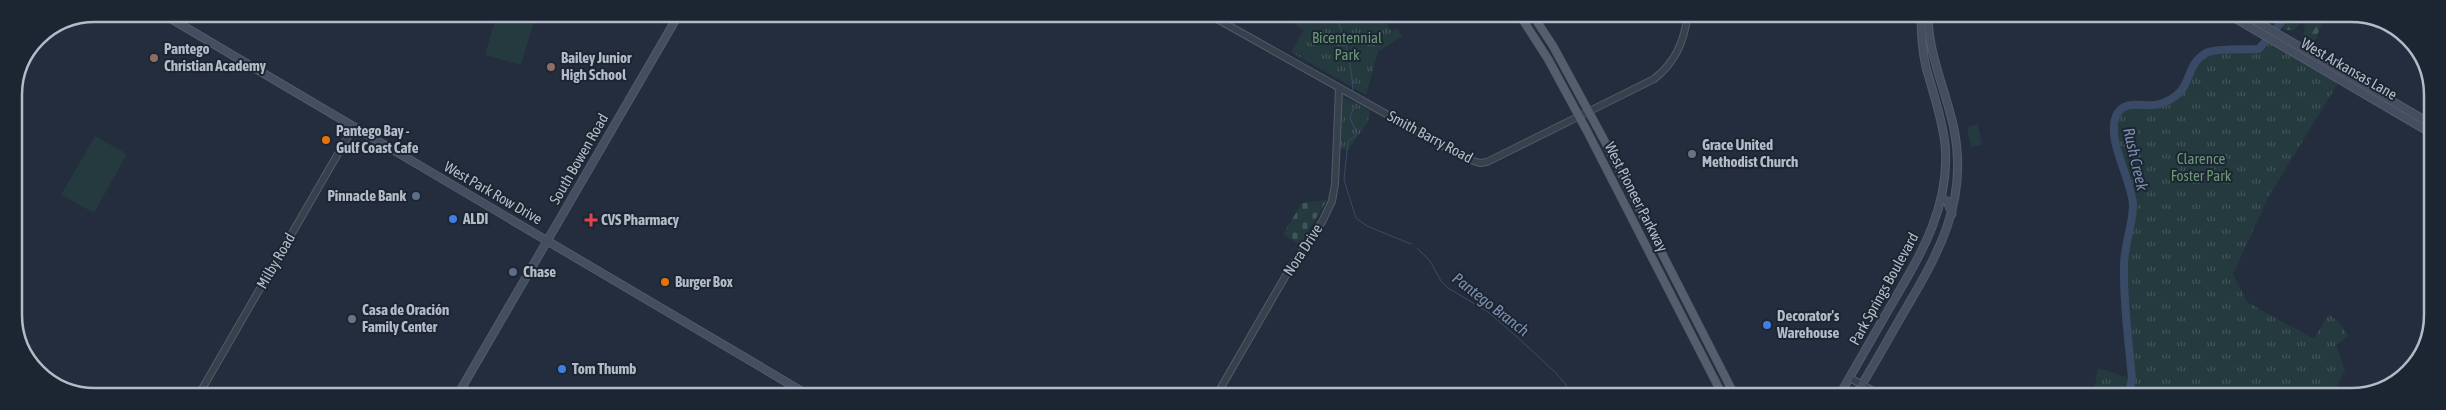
<svg xmlns="http://www.w3.org/2000/svg" width="2446" height="410" font-family="'Asap Condensed',sans-serif">
  <defs>
    <pattern id="forest-firs" width="22" height="20" patternUnits="userSpaceOnUse" patternTransform="scale(1.25)"><rect width="22" height="20" fill="#253a3e"/><path d="M5 1l3.5 6h-7zM16 11l3.5 6h-7z" fill="#425558"/></pattern>
    <pattern id="cemetery-stones" width="16" height="16" patternUnits="userSpaceOnUse" patternTransform="scale(1.25)"><rect width="16" height="16" fill="#253a3e"/><path d="M2 7V4a2 2 0 0 1 4 0v3zM10 15v-3a2 2 0 0 1 4 0v3z" fill="#425558"/></pattern>
    <pattern id="park-tufts" width="24" height="20" patternUnits="userSpaceOnUse" patternTransform="scale(1.25)"><rect width="24" height="20" fill="#253a3e"/><path d="M3 7l-1-3M5 7V3M7 7l1-3M15 17l-1-3M17 17v-4M19 17l1-3" fill="none" stroke="#425558"/></pattern>
  </defs>
  <rect width="100%" height="100%" fill="#232d3d"/>
  <path fill="url(#forest-firs)" d="M2254,14H2330L2319,30L2315,43L2310,46L2303,39L2305,23L2302,22L2294,30H2284L2279,17L2270,20L2264,15Z"/>
  <path fill="url(#cemetery-stones)" d="M1327,200L1300,245L1283,234L1302,203Z"/>
  <path fill="url(#park-tufts)" d="M1283,14H1374L1376,16L1380,14L1392,31L1397,28L1402,36L1378,52L1366,95L1291,52L1304,30L1282,17Z
    M2267,42L2338,83L2269,196L2233,274L2247,302L2314,339L2329,314L2341,324L2348,336L2336,345L2345,371L2331,396H2093L2098,368L2132,379L2124,265L2133,204L2116,144L2114,122L2121,108L2131,105H2157L2177,96L2187,84L2191,66L2207,52L2259,49Z
    M1343,97L1370,110L1368,122L1348,150L1337,149L1340,100Z"/>
  <path fill="#253a3e" d="M497,14H536L521,65L485,55Z
    M1978,124L1982,145L1971,147L1967,127Z
    M95,136L127,154L94,213L61,195Z"/>
  <g fill="none" stroke-linecap="round" stroke-linejoin="round">
    <path stroke="#394a66" stroke-width="1" d="M1335,14C1346,39 1352,66 1353,93
      M1354,106L1350,118L1357,134L1348,142L1344,180L1356,218L1367,226L1411,244
      M1417,248L1430,261L1441,281L1448,288L1488,312L1515,335L1556,373L1575,396"/>
    <path stroke="#394a66" stroke-width="8" d="M2128,396L2132,379C2129,342 2123,303 2124,265C2124,245 2133,225 2133,205C2132,180 2106,140 2116,116C2125,97 2145,109 2160,104C2197,91 2181,68 2206,53C2215,48 2248,50 2259,49L2288,14"/>
    <g stroke="#525b68" stroke-width="8">
      <path id="tertiary" d="M1208,14L1445,147L1470,160L1480,163L1487,162L1654,79C1676,62 1684,41 1688,14
        M1850,378L1882,396
        M198,396L354,126
        M1216,396L1289,270L1322,222L1332,201L1335,184L1339,88"/>
    </g>
    <g stroke="#525b68" stroke-width="9">
      <path id="secondary" d="M163,14L810,396
        M2228,14L2431,133
        M2244,14L2431,124
        M1941,198L1947,201L1952,214
        M457,396L679,14
        M1839,396C1856,366 1873,337 1890,307C1920,256 1951,206 1945,144C1942,117 1933,93 1926,67C1922,50 1921,32 1921,14
        M1855,396C1871,370 1886,343 1901,317C1937,256 1969,203 1954,129C1946,90 1928,55 1928,14"/>
    </g>
    <g stroke="#404956" stroke-width="9">
      <path id="primary" d="M1519,14L1548,59L1587,131L1723,396
        M1532,14L1553,46L1603,138L1735,396"/>
    </g>
    <use href="#tertiary" stroke="#37404d" stroke-width="6"/>
    <use href="#secondary" stroke="#454e60" stroke-width="7"/>
    <use href="#primary" stroke="#555e6d" stroke-width="8"/>
  </g>
  <g fill="#8d6e63" stroke="#1c2532" stroke-width="2">
    <circle cx="154" cy="58" r="5"/>
    <circle cx="551" cy="67" r="5"/>
  </g>
  <g fill="#e8710a" stroke="#1c2532" stroke-width="2">
    <circle cx="326" cy="140" r="5"/>
    <circle cx="665" cy="282" r="5"/>
  </g>
  <g fill="#6b7280" stroke="#1c2532" stroke-width="2">
    <circle cx="1692" cy="154" r="5"/>
    <circle cx="352" cy="319" r="5"/>
  </g>
  <g fill="#5c6f8a" stroke="#1c2532" stroke-width="2">
    <circle cx="416" cy="196" r="5"/>
    <circle cx="513" cy="272" r="5"/>
  </g>
  <g fill="#3f7fe0" stroke="#1c2532" stroke-width="2">
    <circle cx="453" cy="219" r="5"/>
    <circle cx="1767" cy="325" r="5"/>
    <circle cx="562" cy="369" r="5"/>
  </g>
  <path fill="#e0444e" stroke="#1c2532" stroke-width="2" d="M588.5 212.5h5v5h5v5h-5v5h-5v-5h-5v-5h5z"/>
  <g text-anchor="middle" stroke-width="4" stroke-linejoin="round" paint-order="stroke">
    <g font-size="15" fill="#6a9977" stroke="#1c2532">
      <text x="1347" y="43">Bicentennial<tspan x="1347" dy="17">Park</tspan></text>
      <text x="2201" y="164">Clarence<tspan x="2201" dy="17">Foster Park</tspan></text>
    </g>
    <g font-size="15" font-weight="bold" fill="#b3bbc8" stroke="#1c2532" text-anchor="start">
      <text x="164" y="54">Pantego<tspan x="164" dy="17">Christian Academy</tspan></text>
      <text x="561" y="63">Bailey Junior<tspan x="561" dy="17">High School</tspan></text>
      <text x="336" y="136">Pantego Bay -<tspan x="336" dy="17">Gulf Coast Cafe</tspan></text>
      <text x="1702" y="150">Grace United<tspan x="1702" dy="17">Methodist Church</tspan></text>
      <text x="406" y="201" text-anchor="end">Pinnacle Bank</text>
      <text x="463" y="224">ALDI</text>
      <text x="601" y="225">CVS Pharmacy</text>
      <text x="523" y="277">Chase</text>
      <text x="675" y="287">Burger Box</text>
      <text x="362" y="315">Casa de Oración<tspan x="362" dy="17">Family Center</tspan></text>
      <text x="1777" y="321">Decorator's<tspan x="1777" dy="17">Warehouse</tspan></text>
      <text x="572" y="374">Tom Thumb</text>
    </g>
    <g font-size="15" fill="#b3bbc8" stroke="#1c2532">
      <text transform="translate(2349 69) rotate(30)" y="5">West Arkansas Lane</text>
      <text transform="translate(1430 137) rotate(28)" y="5">Smith Barry Road</text>
      <text transform="translate(579 159) rotate(-60)" y="5">South Bowen Road</text>
      <text transform="translate(493 193) rotate(30)" y="5">West Park Row Drive</text>
      <text transform="translate(1636 197) rotate(63)" y="5">West Pioneer Parkway</text>
      <text transform="translate(1303 250) rotate(-57)" y="5">Nora Drive</text>
      <text transform="translate(276 261) rotate(-60)" y="5">Milby Road</text>
      <text transform="translate(1884 289) rotate(-61)" y="5">Park Springs Boulevard</text>
    </g>
    <g font-size="16" font-style="italic" fill="#7b8fb0" stroke="#1c2532">
      <text transform="translate(2136 159) rotate(77)" y="6">Rush Creek</text>
      <text transform="translate(1491 304) rotate(38)" y="6">Pantego Branch</text>
    </g>
  </g>
  <path d="M0 0H2446V410H0ZM95 22H2351A73 73 0 0 1 2424 95V315A73 73 0 0 1 2351 388H95A73 73 0 0 1 22 315V95A73 73 0 0 1 95 22Z" fill="#1c2532" fill-rule="evenodd"/>
  <path fill="none" stroke="#b3bbc8" stroke-width="2.5" d="M95 22H2351A73 73 0 0 1 2424 95V315A73 73 0 0 1 2351 388H95A73 73 0 0 1 22 315V95A73 73 0 0 1 95 22Z"/>
</svg>
